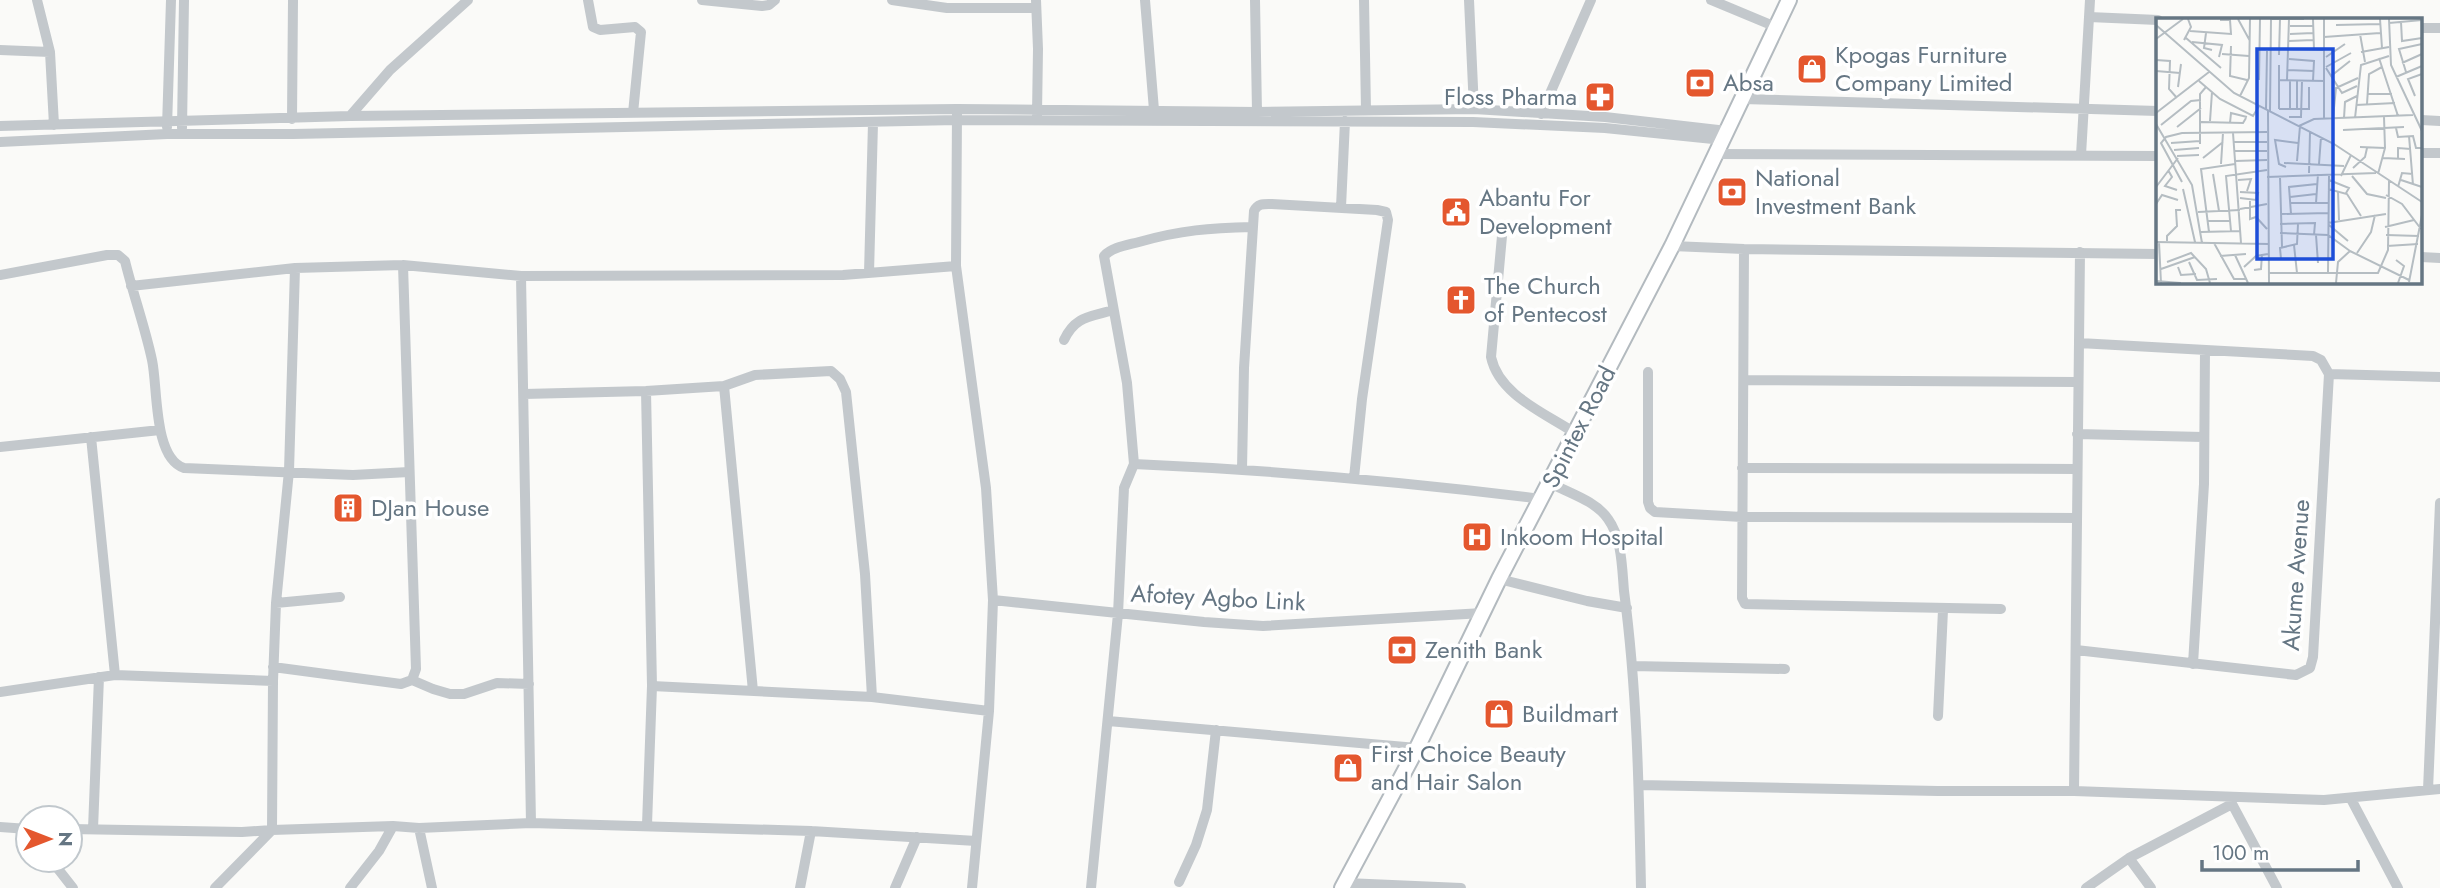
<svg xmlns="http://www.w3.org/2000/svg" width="2440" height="888" font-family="Jost,sans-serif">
  <rect width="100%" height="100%" fill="#fafaf8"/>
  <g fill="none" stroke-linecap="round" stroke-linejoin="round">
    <g stroke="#b3babf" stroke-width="18">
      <path id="secondary" d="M1342,888L1417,748L1499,579L1672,246L1789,0"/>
    </g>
    <path stroke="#c3c8cc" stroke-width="10" d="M37,0L50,52L54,125
      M588,0L593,27L600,30L635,27L641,32L633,113
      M702,0L762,6L769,5L775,0
      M892,0L947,8H1036
      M1036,0L1038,49L1037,114
      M1145,0L1154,110
      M1255,0L1257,112
      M1364,0L1366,110
      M1469,0L1474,109
      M1711,0L1776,27
      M2089,17L2158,20
      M2421,28H2440
      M0,50L50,52
      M1742,99L2158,111
      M957,113L956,266L986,488L993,600L989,711L972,888
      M1541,114L1591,0
      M350,116L390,70L468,0
      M292,119L293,0
      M2421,120L2440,121
      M0,126L350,116L957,109L1257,112L1474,109L1605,117L1727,131
      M167,127L171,0
      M182,128L184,0
      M0,142L167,134H293L957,120L1473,122L1605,128L1723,140
      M2421,153H2440
      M1717,154L2158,156
      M2081,155L2090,0
      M1341,207L1345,121
      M1502,236L1491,357C1499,395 1545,413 1575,433
      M1672,246L1744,249L2158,254
      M1744,249L1742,598L1745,604L2001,609
      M2421,257L2440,258
      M869,273L873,123
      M0,275L107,255H118L125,261C133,294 145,327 152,360C158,387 153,458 184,468L353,475L409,472
      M521,276L531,823
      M131,286L295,268L403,265L521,276L843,275L956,266
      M1064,340C1075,316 1090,317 1113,310
      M1648,372V502L1650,508L1655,512L1742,517L2077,518
      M2329,374L2440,377
      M1744,380L2078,382
      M724,386L753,691
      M646,391L652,686L647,825
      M524,394L646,391L724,386L755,375L831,371L840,379L846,392L865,574L872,697
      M2077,434L2203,437
      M91,437L115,675
      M0,447L160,430
      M1134,464C1271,470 1406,482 1542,499
      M1742,468L2077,469
      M1242,469L1244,368L1254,211C1258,203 1264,204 1272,204L1377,210L1386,212L1388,220L1362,399L1354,478
      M1550,483C1569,493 1596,501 1608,519C1622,538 1622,568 1624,591C1637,689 1639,789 1641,888
      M1499,579L1587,601L1627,608
      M993,600L1204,622L1263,626L1483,613
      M276,603L340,597
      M2076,650L2296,675L2310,668L2313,657L2329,374L2321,360L2313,356L2079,343
      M2193,664L2204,484L2205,350
      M1632,666L1785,669
      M273,667L401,684L412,680L416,669L403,265
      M412,680L433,689L450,694H464L497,683L529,684
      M652,686L872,697L989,711
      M0,692L115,675L273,681
      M1938,716L1943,610
      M1108,721L1417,748
      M1639,785L1938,791H2074L2324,800L2440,789
      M2428,790L2440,503
      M2074,791L2080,252
      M2351,799L2398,888
      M2230,800L2277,888
      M0,827L28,829
      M419,828L432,888
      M70,829L242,832L272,830L393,826L419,828L531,823L811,831L976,841
      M93,829L99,677
      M2129,858L2151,888
      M51,860L73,888
      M1179,882L1196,845L1207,810L1216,730
      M1346,883L1461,888
      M215,888L272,830L273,681L276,603L289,471L295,268
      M350,888L379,851L393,826
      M800,888L811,831
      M895,888L917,837
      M1091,888L1118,614L1124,488L1134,464L1127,383L1104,256C1112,247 1128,245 1139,242C1181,230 1210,228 1253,227
      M2086,888L2129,858L2232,804"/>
    <use href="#secondary" stroke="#fff" stroke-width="14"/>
  </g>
  <defs>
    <g id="shop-square" transform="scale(1.575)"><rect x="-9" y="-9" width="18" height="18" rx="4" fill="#e4572e" stroke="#fff"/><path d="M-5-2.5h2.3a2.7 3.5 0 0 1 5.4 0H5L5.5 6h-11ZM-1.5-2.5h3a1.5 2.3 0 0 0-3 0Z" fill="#fff"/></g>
    <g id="bank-square" transform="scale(1.575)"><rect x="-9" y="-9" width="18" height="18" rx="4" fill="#e4572e" stroke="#fff"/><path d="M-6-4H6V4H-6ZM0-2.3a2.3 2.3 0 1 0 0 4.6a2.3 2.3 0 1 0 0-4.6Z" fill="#fff"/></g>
    <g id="pharmacy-square" transform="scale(1.575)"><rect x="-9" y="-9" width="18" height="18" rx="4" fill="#e4572e" stroke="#fff"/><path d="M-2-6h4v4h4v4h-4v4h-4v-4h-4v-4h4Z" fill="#fff"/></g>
    <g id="civic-square" transform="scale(1.575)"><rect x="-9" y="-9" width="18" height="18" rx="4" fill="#e4572e" stroke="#fff"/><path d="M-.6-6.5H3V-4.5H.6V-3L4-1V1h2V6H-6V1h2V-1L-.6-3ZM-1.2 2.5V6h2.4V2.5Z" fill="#fff"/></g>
    <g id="church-square" transform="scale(1.575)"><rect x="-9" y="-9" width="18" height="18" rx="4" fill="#e4572e" stroke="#fff"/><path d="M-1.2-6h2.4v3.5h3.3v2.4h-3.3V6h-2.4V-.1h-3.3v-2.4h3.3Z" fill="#fff"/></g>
    <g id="building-square" transform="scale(1.575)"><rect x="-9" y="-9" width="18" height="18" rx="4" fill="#e4572e" stroke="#fff"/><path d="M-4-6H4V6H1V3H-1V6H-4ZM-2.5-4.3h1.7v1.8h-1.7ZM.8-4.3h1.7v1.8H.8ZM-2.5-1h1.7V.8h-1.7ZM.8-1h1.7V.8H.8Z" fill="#fff"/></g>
    <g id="hospital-square" transform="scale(1.575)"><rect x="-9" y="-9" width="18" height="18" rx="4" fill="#e4572e" stroke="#fff"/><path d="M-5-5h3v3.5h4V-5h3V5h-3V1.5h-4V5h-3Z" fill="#fff"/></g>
  </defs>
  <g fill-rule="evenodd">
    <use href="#shop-square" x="1812" y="69"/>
    <use href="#bank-square" x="1700" y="83"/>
    <use href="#pharmacy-square" x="1600" y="97"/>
    <use href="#bank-square" x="1732" y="192"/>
    <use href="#civic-square" x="1456" y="212"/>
    <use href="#church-square" x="1461" y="300"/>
    <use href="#building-square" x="348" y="508"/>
    <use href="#hospital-square" x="1477" y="537"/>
    <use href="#bank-square" x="1402" y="650"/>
    <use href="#shop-square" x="1499" y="714"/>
    <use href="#shop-square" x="1348" y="768"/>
  </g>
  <g text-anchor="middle" stroke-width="7" stroke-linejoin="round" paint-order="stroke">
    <g font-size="24" fill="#657683" stroke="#fff" text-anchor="start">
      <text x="1835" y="63">Kpogas Furniture<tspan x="1835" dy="28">Company Limited</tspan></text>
      <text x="1723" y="91">Absa</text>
      <text x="1577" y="105" text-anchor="end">Floss Pharma</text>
      <text x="1755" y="186">National<tspan x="1755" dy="28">Investment Bank</tspan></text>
      <text x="1479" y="206">Abantu For<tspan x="1479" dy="28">Development</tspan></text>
      <text x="1484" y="294">The Church<tspan x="1484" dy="28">of Pentecost</tspan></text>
      <text x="371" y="516">DJan House</text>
      <text x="1500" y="545">Inkoom Hospital</text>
      <text x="1425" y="658">Zenith Bank</text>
      <text x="1522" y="722">Buildmart</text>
      <text x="1371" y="762">First Choice Beauty<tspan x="1371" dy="28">and Hair Salon</tspan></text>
    </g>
    <g font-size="24" fill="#657683" stroke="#fff">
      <text transform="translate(1579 427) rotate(-63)" y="8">Spintex Road</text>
      <text transform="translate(2296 575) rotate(-86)" y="8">Akume Avenue</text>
      <text transform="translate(1218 598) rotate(3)" y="8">Afotey Agbo Link</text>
    </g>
  </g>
  <g transform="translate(2156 18)">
    <rect width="266" height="266" fill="#fafaf8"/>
    <path fill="none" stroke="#b5bdc2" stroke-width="2" d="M82,1L94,23M114,1H148M157,1L158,32M168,1V100M224,1L226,30M233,1L235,47L266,113M245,4L246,23L266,20M233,5L266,2M0,7L78,75L178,126L266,184M180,7L224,6M134,8H157M34,13L75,16L74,2H64M50,15L48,30L56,32M134,16L157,15M204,16L209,44M168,19L224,15M30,20L65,50M0,21L27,1M28,22L35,9L32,1M133,23L157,22M36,24L66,27L63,39M75,28L74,58L91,62M134,31L169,32M205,34L233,29M66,36L93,38M123,37L124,1M170,39L189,26M223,40L242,98M133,41L158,43L157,63M0,42L14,43L13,71L21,80M246,45L266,36M170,49L195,35M170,50L186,75L201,68M131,52L158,53M0,53L24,55M250,54L243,31L266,26M175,58L194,43M240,59L266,48M103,62L104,1M123,62L169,63M131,62L133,1M43,63L64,81L97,98L103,88M22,69L25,46M212,76H236M84,78L93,60L94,1M259,78L252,61L266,56M211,86L213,56L226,49M200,87L239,85M110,91L111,33M123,91H153V69M123,91V47M134,91V62M141,91V63M112,93L113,265M114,93L115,1M0,95L53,54M133,99H145L146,63M177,100L180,70L202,60M188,100L189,84L201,78M199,100L205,47L233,38M54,103L56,74M45,104L87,105L90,100M74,105L75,95L91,99M0,106L36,167L46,225M5,107L35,83L45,82M143,108L158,101L257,97M21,109L45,90M240,110L242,119L257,118L260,130H266M187,112L248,109M77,115L85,225M253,118L257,167M78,124H111M15,125L44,123M44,126V76L50,69M204,129L229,130M18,132L43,130M78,133H111M21,138L43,137M47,140L67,124M227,140L249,141M242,140V130L255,131M79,143L111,142M141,143L144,108M128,145L188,148M65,146L67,115M163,146L165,119M130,149L123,146L119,122L142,125M197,150L209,139L211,130M12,152L16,159L9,168L21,172M153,155L154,114M57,156L63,193M222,156L229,130L228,99M185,158L195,137M196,158L211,176L230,180M111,159L220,155M124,159L126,229M82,162L95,161L91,173M173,162L193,170L190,175M245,162L266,169M26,164L5,125L10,119L26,115L111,114M0,169L22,140M242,169L246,155L257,156M27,171L39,224M172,171L191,176L205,198M182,173L183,202M84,174L102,175L100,182L84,180M230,177L246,186L265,211M134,179L160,176M94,181V201L100,199L111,211M135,185H172M160,185L162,156M0,186L6,177L22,182M84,191L111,186M42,194L84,192M125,196L172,195M135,196L133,169L161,166M52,203H74M172,205L230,196M124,206L159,205L158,217M142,206L141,226L124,230L125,241H161M173,207L192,223M229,209L258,202M75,213L70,158L111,152M45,214L85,213M53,214L45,151L79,146M124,215L172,217L194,233M160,217L162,245M230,217L263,218M11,223V218L21,208L20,192H25M0,224L113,226M3,224L5,265M58,225L78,261H91M138,227L141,255M231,228L262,226M201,235L215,214L219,197M79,237L92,265M64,238L90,236M240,242L248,248L242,265M11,244L35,235L50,251L54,265M33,244L41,262L61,261M22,249L25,257L40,256M88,249L100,238L112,236M5,251L39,239M98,252L105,251L106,236M112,255H222L232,232L233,163M172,255L173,157M0,263L25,265M253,264L266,197M180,265L182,244L194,233L253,262"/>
    <path fill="#1d4ed8" fill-opacity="0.15" stroke="#1d4ed8" stroke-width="3.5" d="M101,31H177V241H101Z"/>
    <rect width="266" height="266" fill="none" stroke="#657683" stroke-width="3.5"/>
  </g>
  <g transform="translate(49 839) rotate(90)"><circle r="33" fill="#ffffff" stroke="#c1c8cd" stroke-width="2"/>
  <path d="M0-5L12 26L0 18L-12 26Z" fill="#e4572e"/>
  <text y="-10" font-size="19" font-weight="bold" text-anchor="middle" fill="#657683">N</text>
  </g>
  <path d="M2202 860v10h156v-10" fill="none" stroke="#657683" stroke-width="3.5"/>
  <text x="2212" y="860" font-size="21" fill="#657683" stroke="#ffffff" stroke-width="5" paint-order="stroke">100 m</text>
</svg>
